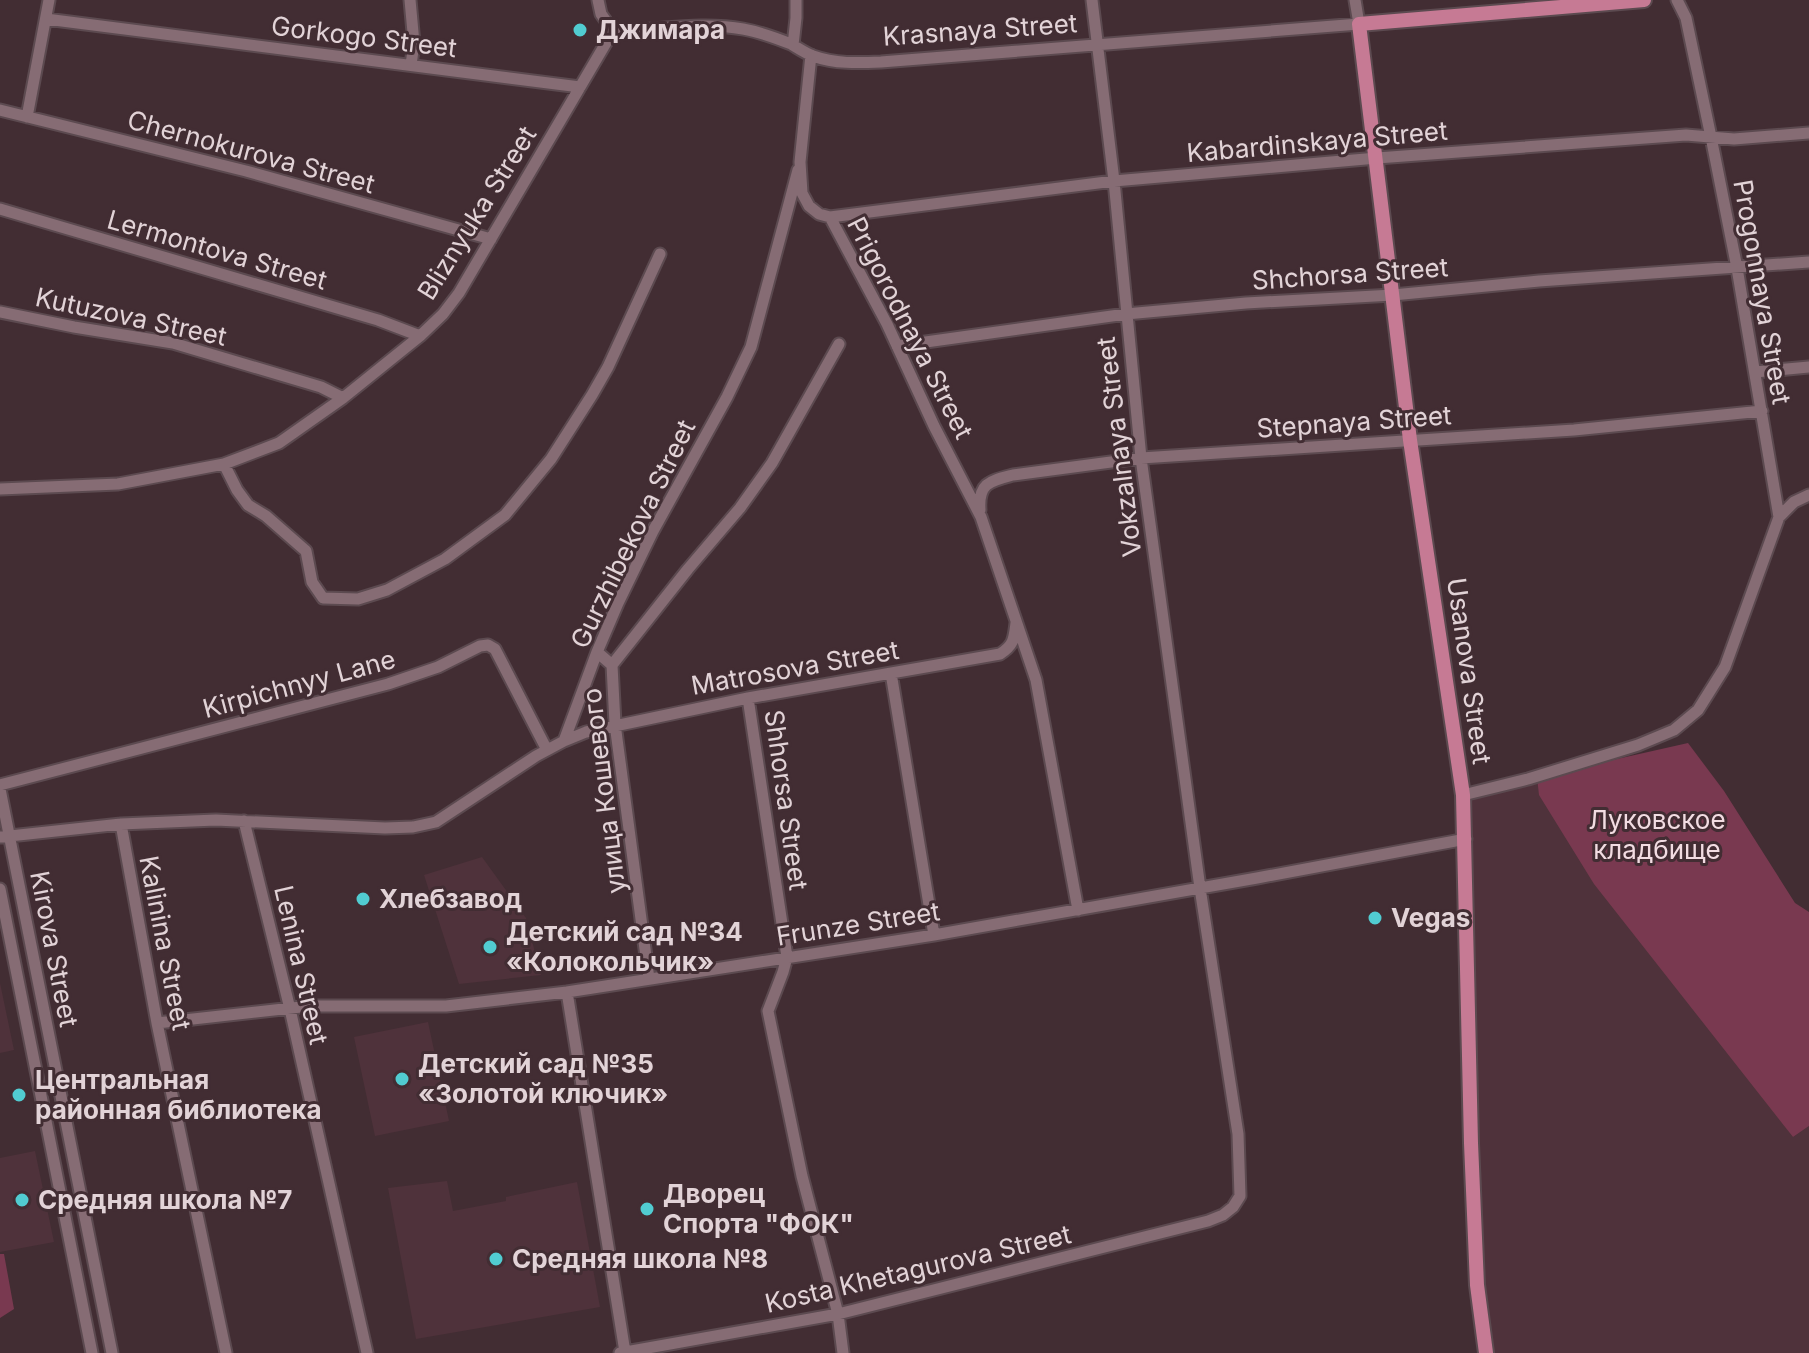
<svg xmlns="http://www.w3.org/2000/svg" width="1809" height="1353" font-family="Inter,sans-serif">
  <rect width="100%" height="100%" fill="#422d33"/>
  <path fill="#4f323b" d="M1537,777L1793,1137L1809,1126V1353H1486L1463,795Z
    M482,857L526,918L541,975L459,984L424,875Z
    M0,983L14,1050L0,1053Z
    M428,1022L449,1121L375,1136L354,1037Z
    M35,1151L54,1242L0,1252V1158Z
    M447,1181L453,1211L506,1201V1197L577,1182L600,1307L416,1339L388,1188Z"/>
  <path fill="#793950" d="M1688,743L1724,791L1795,903L1809,912V1126L1793,1137L1594,884L1539,795L1537,777Z
    M0,1254H4L14,1309L0,1318Z"/>
  <g fill="none" stroke-linecap="round" stroke-linejoin="round">
    <g stroke="#5c4a50" stroke-width="15">
      <path id="minor" d="M410,0L414,43L411,65
        M598,0L601,14L613,31
        M46,19L580,87
        M613,31C656,31 700,21 743,29C760,32 776,38 791,44C798,48 805,53 813,56C835,64 858,63 881,62L1359,24L1355,0
        M793,45L796,18V0
        M811,55L800,162L802,193L809,206L819,214L830,217L887,324L934,426L981,517L1036,680L1078,910
        M0,110L246,171L491,239
        M27,117L49,0
        M0,209L378,320L420,336
        M830,217L1114,181L1377,158L1686,135L1734,139L1809,133
        M0,312L74,327L173,343L321,387L343,398
        M897,346L1126,314L1246,303L1393,295L1539,281L1809,262
        M1755,372L1809,367
        M224,464L237,490L248,505L266,516L306,551L312,582L323,598L358,599L387,590L445,559L505,515L551,459L592,395L608,367L660,254
        M0,489L118,484L224,464L279,443L343,398L420,336L443,314L459,293L613,31
        M980,510C978,483 990,481 1013,475L1141,458L1574,430L1762,411
        M1779,517L1794,502L1809,495
        M597,652L612,665L615,724L649,979
        M612,665L688,569L740,508L772,463L839,344
        M891,673L934,935
        M748,698L787,957L783,972L768,1011L802,1176L838,1314L843,1353
        M564,741L597,652L618,603L653,531L727,397L751,347L798,170
        M0,785L388,684L438,667L480,646L488,645L495,649L547,750
        M0,789L112,1353
        M1463,795L1528,779L1638,745L1674,730L1698,710L1725,667L1779,517L1737,268L1711,137L1686,18L1677,0
        M244,821L290,1009L367,1353
        M121,824L157,1023L226,1353
        M0,837L121,824L216,820L385,828L413,827L436,822L536,756L564,741L586,732L748,698L1000,654C1014,645 1014,639 1016,623
        M0,889L92,1353
        M567,992L625,1352
        M157,1023L310,1006H446L567,992L934,935L1257,878L1466,839
        M620,1353L838,1314L1208,1221L1223,1215L1233,1207L1240,1196L1238,1134L1200,888L1141,458L1114,181L1092,0"/>
    </g>
    <g stroke="#5c4a50" stroke-width="18">
      <path id="major" d="M1486,1353L1477,1285L1471,1143L1463,795L1410,440L1359,24L1644,0"/>
    </g>
    <use href="#minor" stroke="#866c74" stroke-width="11"/>
    <use href="#major" stroke="#c67a94" stroke-width="14"/>
  </g>
  <g fill="#51ccd1" stroke="#422d33" stroke-width="3">
    <circle cx="580" cy="30" r="8"/>
    <circle cx="363" cy="899" r="8"/>
    <circle cx="1375" cy="918" r="8"/>
    <circle cx="490" cy="947" r="8"/>
    <circle cx="402" cy="1079" r="8"/>
    <circle cx="19" cy="1095" r="8"/>
    <circle cx="22" cy="1200" r="8"/>
    <circle cx="647" cy="1209" r="8"/>
    <circle cx="496" cy="1259" r="8"/>
  </g>
  <g text-anchor="middle" stroke-width="6" stroke-linejoin="round" paint-order="stroke">
    <g font-size="26" font-weight="bold" fill="#e2d3d7" stroke="#422d33" text-anchor="start">
      <text x="596" y="39">Джимара</text>
      <text x="379" y="908">Хлебзавод</text>
      <text x="1391" y="927">Vegas</text>
      <text x="506" y="941">Детский сад №34<tspan x="506" dy="30">«Колокольчик»</tspan></text>
      <text x="418" y="1073">Детский сад №35<tspan x="418" dy="30">«Золотой ключик»</tspan></text>
      <text x="35" y="1089">Центральная<tspan x="35" dy="30">районная библиотека</tspan></text>
      <text x="663" y="1203">Дворец<tspan x="663" dy="30">Спорта "ФОК"</tspan></text>
      <text x="38" y="1209">Средняя школа №7</text>
      <text x="512" y="1268">Средняя школа №8</text>
    </g>
    <g font-size="26" fill="#e2d3d7" stroke="#422d33">
      <text transform="translate(980 30) rotate(-4)" y="9">Krasnaya Street</text>
      <text transform="translate(364 37) rotate(7)" y="9">Gorkogo Street</text>
      <text transform="translate(1317 142) rotate(-5)" y="9">Kabardinskaya Street</text>
      <text transform="translate(251 152) rotate(15)" y="9">Chernokurova Street</text>
      <text transform="translate(477 213) rotate(-58)" y="9">Bliznyuka Street</text>
      <text transform="translate(217 250) rotate(16)" y="9">Lermontova Street</text>
      <text transform="translate(1350 274) rotate(-4)" y="9">Shchorsa Street</text>
      <text transform="translate(1762 292) rotate(80)" y="9">Progonnaya Street</text>
      <text transform="translate(131 317) rotate(12)" y="9">Kutuzova Street</text>
      <text transform="translate(910 328) rotate(63)" y="9">Prigorodnaya Street</text>
      <text transform="translate(1354 422) rotate(-4)" y="9">Stepnaya Street</text>
      <text transform="translate(1119 447) rotate(-97)" y="9">Vokzalnaya Street</text>
      <text transform="translate(633 534) rotate(-64)" y="9">Gurzhibekova Street</text>
      <text transform="translate(795 668) rotate(-10)" y="9">Matrosova Street</text>
      <text transform="translate(1469 671) rotate(82)" y="9">Usanova Street</text>
      <text transform="translate(299 684) rotate(-15)" y="9">Kirpichnyy Lane</text>
      <text transform="translate(604 791) rotate(-97)" y="9">улица Кошевого</text>
      <text transform="translate(786 800) rotate(82)" y="9">Shhorsa Street</text>
      <text transform="translate(858 924) rotate(-9)" y="9">Frunze Street</text>
      <text transform="translate(165 943) rotate(79)" y="9">Kalinina Street</text>
      <text transform="translate(54 949) rotate(79)" y="9">Kirova Street</text>
      <text transform="translate(301 965) rotate(77)" y="9">Lenina Street</text>
      <text transform="translate(918 1269) rotate(-13)" y="9">Kosta Khetagurova Street</text>
    </g>
    <g font-size="26" fill="#f2dce2" stroke="#422d33">
      <text x="1657" y="829">Луковское<tspan x="1657" dy="30">кладбище</tspan></text>
    </g>
  </g>
</svg>
